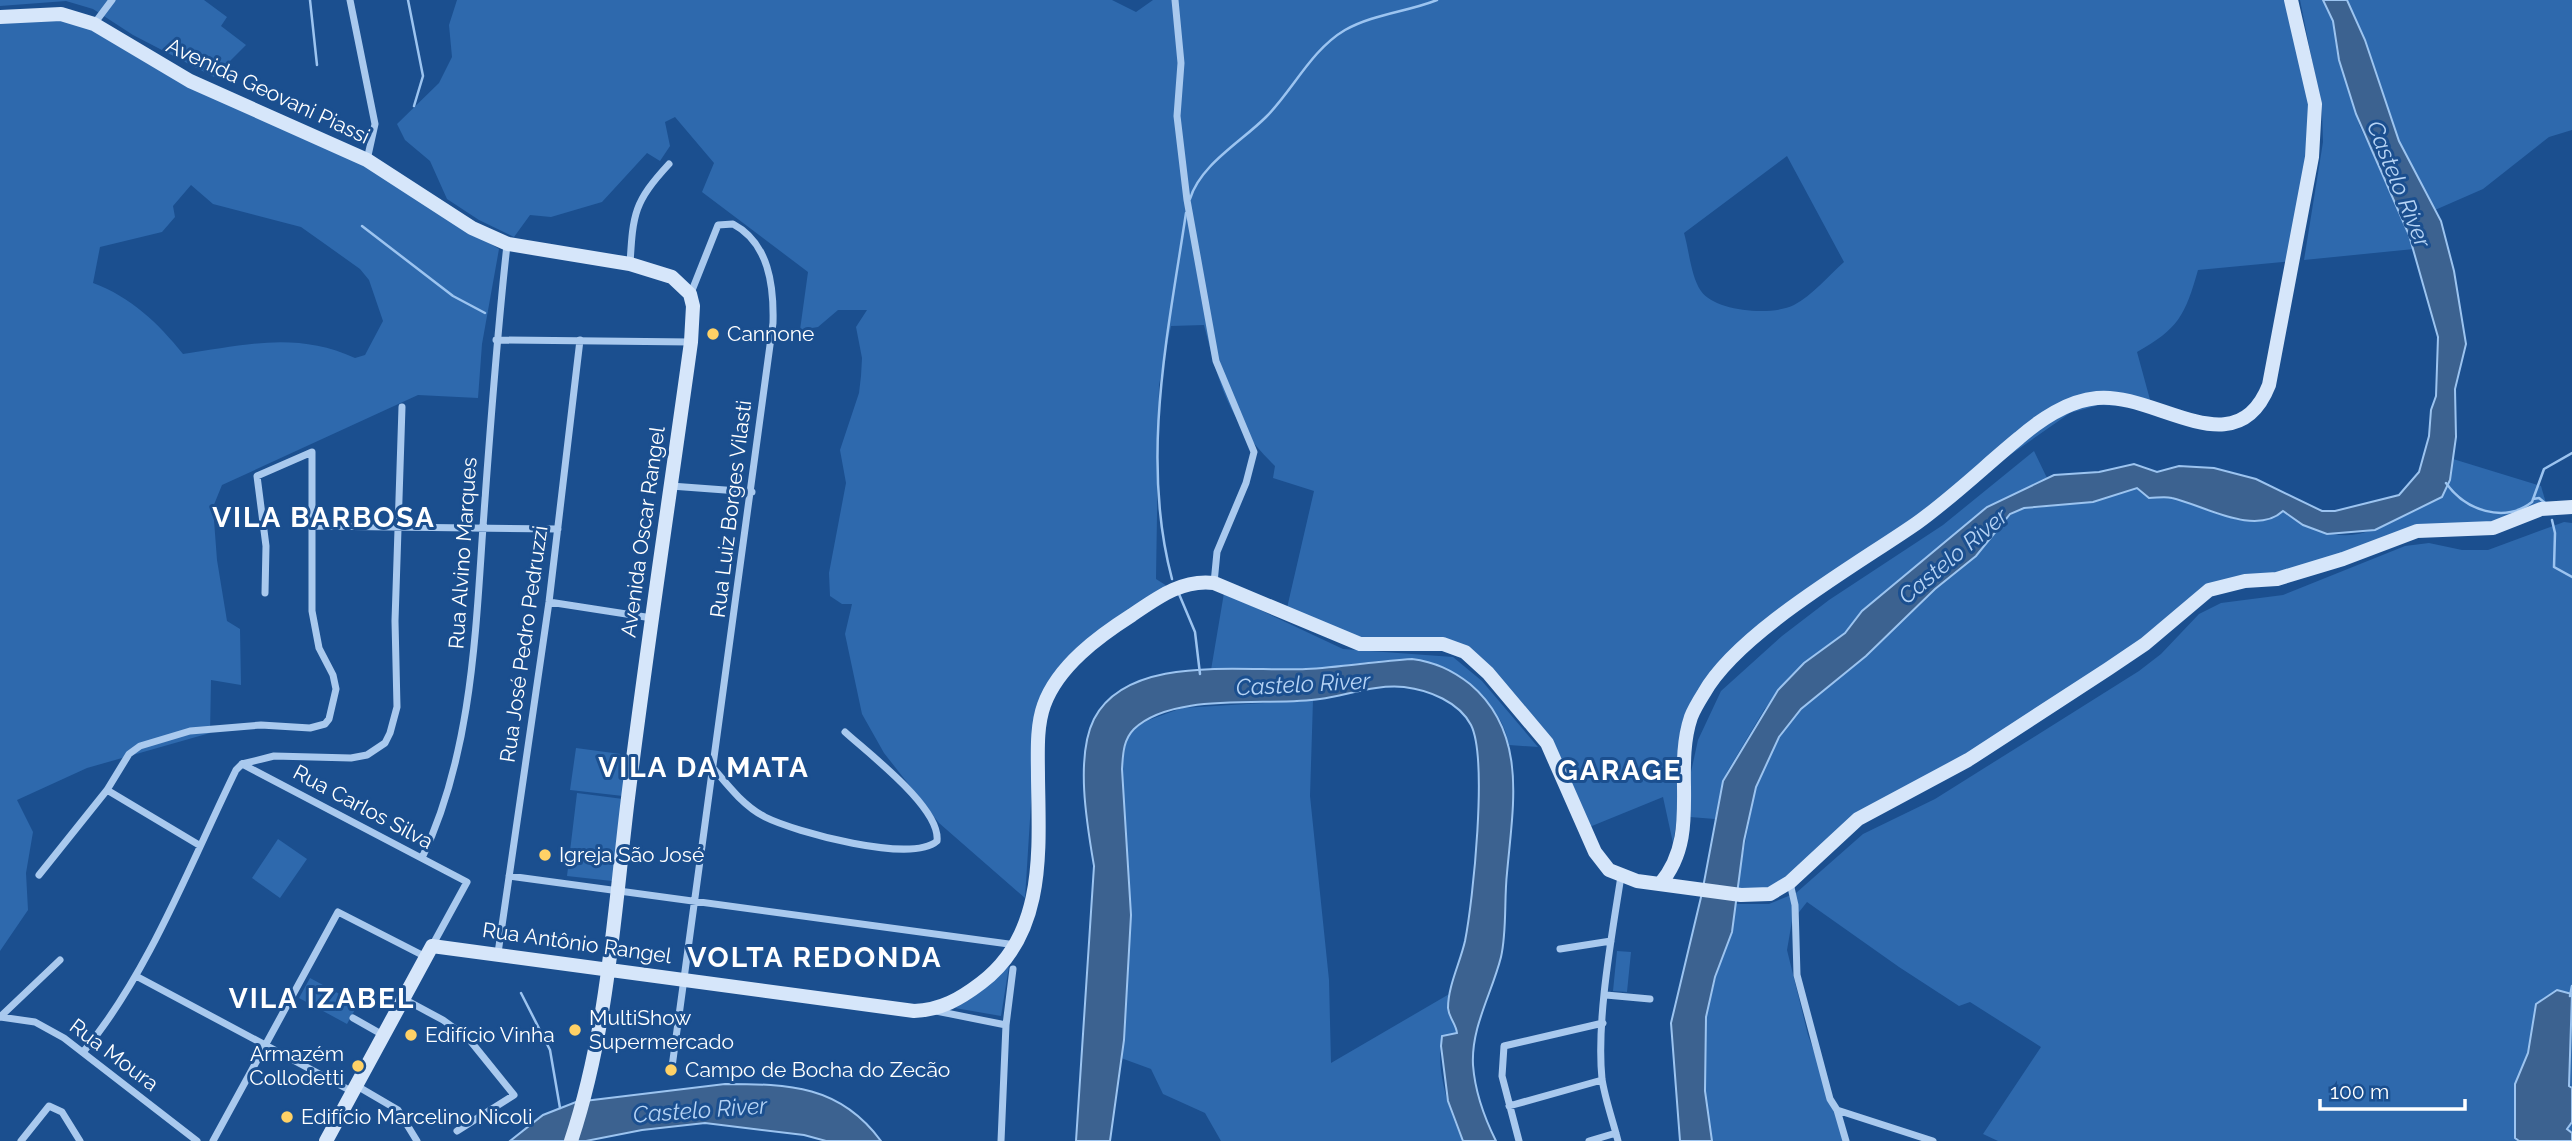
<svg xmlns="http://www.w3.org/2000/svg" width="2572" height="1141" font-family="Raleway,sans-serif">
  <rect width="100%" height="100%" fill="#1b4f8f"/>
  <path fill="#2e69ad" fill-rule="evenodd" d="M0,0H204L227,17L221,26L246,45L214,77L133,35L93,9L66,1L0,6Z
    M457,0H1112L1136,12L1153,0H2288L2311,112L2292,261L2198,270C2185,316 2178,329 2137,352L2152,407L2099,405L2070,413L1883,544L1716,671L1683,731L1675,772L1680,801L1673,843L1663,797L1587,828L1575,791L1492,671L1410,637H1360L1287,608L1314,491L1273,478L1275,466C1228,420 1220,387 1204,325L1171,326L1159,385L1156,579L1167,586L1054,675L1033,772L1025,898L939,823L884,753L862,714L845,634L852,604H842L830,596L829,573L846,483L840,450L859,393L861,376L862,358L856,327L867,310H838L818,327L800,330L808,272L702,192L714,163L675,117L665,122L670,146L660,161L647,153L602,202L551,217L530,215L514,237L479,220L447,199L430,161L405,140L397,124L439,83L452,57L449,25ZM1787,156L1844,262C1829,275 1812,296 1794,305C1773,316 1715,312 1701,291C1691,277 1689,250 1684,233Z
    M2300,0H2323L2333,21L2337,53L2360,127L2395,199L2414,249L2304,260L2323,142L2322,111Z
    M2347,0H2572V130L2549,137L2483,189L2435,210L2399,141L2365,40Z
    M70,19L361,163L499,249L482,344L478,398L418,395L222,485L213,507L217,560L227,621L240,629L241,685L211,680L210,733L87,768L17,800L33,832L26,873L28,910L0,951V22ZM191,185L213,204L301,227L325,244L360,269L369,280L383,321L365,355L355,358C296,331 245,345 183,354C158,323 131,297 93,283L100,247L162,232L175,217L173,206Z
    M2034,451L2047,478L1987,507L1862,611L1845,633L1791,675L1764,710L1727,772L1715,819L1690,817L1691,772L1698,740L1721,691L1782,636L1829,600L1943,525Z
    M2453,459L2541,486L2548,510C2504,528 2488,542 2439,530L2217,589L2161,634L1865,817L1774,888L1736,890L1756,787L1779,737L1801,709L1866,656L1935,589L1976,556L2015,510L2093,502L2137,488C2147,499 2155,496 2167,497C2195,499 2224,522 2252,521C2263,520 2276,518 2283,511C2333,543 2357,543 2408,512C2442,491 2445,507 2453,459Z
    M2564,522L2572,523V1141H1998L1983,1134L2041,1047L1970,1002L1959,1006L1899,967L1807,902L1792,921L1787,950L1808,1035L1846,1141H1712L1705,1091L1706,1017L1734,904H1769L1796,893L1863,834L1935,799L2139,671L2161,654L2199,614L2221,603L2283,595L2405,546L2429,543L2462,550H2488Z
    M1224,593L1343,649L1453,657L1482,681L1538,747L1509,745C1505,724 1495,709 1480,694C1428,640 1373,665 1308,669C1275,671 1243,668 1211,670Z
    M1313,700L1310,796L1329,980L1331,1063L1451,993L1449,1016L1457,1033L1442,1037C1435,1070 1449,1111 1463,1141H1221L1205,1113L1163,1094L1151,1069L1121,1058L1131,915L1122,769L1126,740L1135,728L1146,721L1182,708Z
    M576,748L628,755L623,796L570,790Z
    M577,793L623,799L612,881L567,876Z
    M278,839L307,859L280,898L252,878Z
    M1617,951L1631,952L1627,992L1613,991Z
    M1009,966L1001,1016L955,1008L969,1000Z
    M310,978L358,1004L347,1024L299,998Z"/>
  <path fill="#3c6290" stroke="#9cc4f0" stroke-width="2" d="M2323,0H2347L2365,40L2399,141L2441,221L2454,271L2466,344L2455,389L2456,437L2450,480L2442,497L2375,530L2327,534L2303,525L2283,511C2255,537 2203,505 2172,498C2164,496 2157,498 2149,498L2137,488L2093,502L2024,508L2010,514L1976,556L1935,589L1866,656L1801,709L1779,737L1756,787L1744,841L1732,932L1715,977L1706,1017L1705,1091L1712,1141H1680L1671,1023L1702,893L1723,781L1778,690L1804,663L1845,633L1862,611L1987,507L2054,475L2099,472L2134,464L2157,472L2179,466L2214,468L2256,479L2322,511H2335L2399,495L2419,472L2429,436L2431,410L2436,396L2438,337L2409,235L2356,114L2339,60L2333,21Z
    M1412,659C1435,662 1452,670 1470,684C1528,733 1513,805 1507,873C1504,900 1507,931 1501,957C1492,993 1471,1027 1473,1065C1475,1092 1484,1117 1496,1141H1463L1448,1101L1441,1046L1442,1036L1457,1033C1456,1024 1449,1018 1448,1008C1448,986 1460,963 1465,941C1473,901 1488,759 1471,725C1459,702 1429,690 1404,687C1376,684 1348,695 1320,699C1269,707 1174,691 1134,729C1123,740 1123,755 1122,769L1131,915L1124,1040L1110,1141H1076L1094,866C1087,825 1075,757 1094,719C1128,653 1244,672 1306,669C1342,667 1377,661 1412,659Z
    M2557,990L2572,994L2569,1086L2572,1088V1122L2567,1129L2572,1133V1141H2519L2515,1138V1084L2528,1053L2536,1004Z
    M725,1084C789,1084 840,1085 881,1141H826L804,1135L705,1123L642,1130L586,1141H510L543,1115L576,1102Z"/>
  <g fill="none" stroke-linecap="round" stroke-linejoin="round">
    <path stroke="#9cc4f0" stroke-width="2.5" d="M310,0L317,65
      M408,0L423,76L414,106
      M1190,199C1200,165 1241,142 1266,117C1293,90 1311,50 1345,30C1373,14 1407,12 1437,0
      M362,226L453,296L485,313
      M2446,483C2465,510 2504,524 2532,502L2544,469L2572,453
      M2533,499L2539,498L2545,503
      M2552,520L2555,533L2554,567L2572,577
      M1172,579C1140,459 1168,333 1186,213
      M1179,594L1195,632L1200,674
      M521,993L550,1050L560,1108
      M2570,996L2572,986"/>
    <path stroke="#a9c9ee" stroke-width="7" d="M350,0L375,124L367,160
      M1175,0L1181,63L1177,116L1187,200L1216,361L1254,452L1246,483L1217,552L1214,583
      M94,24L112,0
      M630,264C633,213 634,202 669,164
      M496,340L691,342
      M671,486L752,492
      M313,526L558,529
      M549,602L652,618
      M242,764L274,756L351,758L367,755L385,743L390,733L397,707L395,621L402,407
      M242,764L467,882L432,946
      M714,769C729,787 744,806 765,817C795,832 912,864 937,841C941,808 869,754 845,732
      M107,790L199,845
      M422,858C469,760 475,647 482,541C489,442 496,343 507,245
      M39,875L107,790L129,754L140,746L190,731L261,725L310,728L325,724L329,719L336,689L333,675L319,648L312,611V452L257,476L266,546L265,593
      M509,876L1016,945
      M1790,883L1795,905L1797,975L1830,1099L1837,1110L1933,1141
      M1560,949L1611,941
      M498,953L549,602L580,340
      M136,976L353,1092
      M1606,995L1650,999
      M404,999L443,1020L468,1038L514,1095L457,1131
      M936,1011L1006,1025
      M0,1017L35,1022L64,1038L197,1141
      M0,1017L60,960
      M353,1018L383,1035
      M84,1051C149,973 191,862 236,770L242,764
      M672,1067L773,323C774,286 769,243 733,224L718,225L691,293
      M357,1086L398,1110L417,1141
      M1509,1106L1602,1080
      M1837,1110L1846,1141
      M21,1141L49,1106L62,1112L80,1141
      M213,1141L338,912L426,957
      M1001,1141L1006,1025L1013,969
      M1519,1141L1502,1076L1504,1046L1603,1023
      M1589,1141L1616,1133
      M1618,1141C1613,1121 1605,1099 1602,1079C1596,1020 1612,935 1621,876"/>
    <path stroke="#d6e6fa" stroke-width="14" d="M0,17L61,14L94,24L190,81L367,160L472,228L508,244L630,264L672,277L690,294L693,306L691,342C670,494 647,645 628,798C614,913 608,1030 571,1141
      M1660,884C1702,835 1672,773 1691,717C1694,709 1699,701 1704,693C1738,632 1858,564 1917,523C1953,497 1985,466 2019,438C2041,419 2067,401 2097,398C2157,392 2236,469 2269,385L2312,157L2315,104L2291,0
      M326,1141L432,946L914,1011C941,1010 960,999 981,983C1046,934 1039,851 1038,778C1038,755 1036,727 1044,705C1058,666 1099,636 1132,615C1157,598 1182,579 1214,583L1360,644H1443L1465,652L1488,673L1547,743L1595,852L1609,870L1637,881L1741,895L1770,894L1790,882L1858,819L1968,760L2108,669L2145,644L2209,590L2245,581L2277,579L2343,559L2417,531L2493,528L2541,509L2572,507"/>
  </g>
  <g fill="#ffd166" stroke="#1b4f8f" stroke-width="2.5">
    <circle cx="713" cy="334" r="7"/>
    <circle cx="545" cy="855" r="7"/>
    <circle cx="575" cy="1030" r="7"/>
    <circle cx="411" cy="1035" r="7"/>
    <circle cx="358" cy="1066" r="7"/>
    <circle cx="671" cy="1070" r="7"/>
    <circle cx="287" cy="1117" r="7"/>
  </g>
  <g text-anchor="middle" stroke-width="6" stroke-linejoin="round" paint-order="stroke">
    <g font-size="21" fill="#fff" stroke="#1b4f8f">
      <text transform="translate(268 91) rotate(25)" y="7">Avenida Geovani Piassi</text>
      <text transform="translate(731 509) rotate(-83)" y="7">Rua Luiz Borges Vilasti</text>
      <text transform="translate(643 532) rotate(-82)" y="7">Avenida Oscar Rangel</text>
      <text transform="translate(463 553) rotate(-86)" y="7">Rua Alvino Marques</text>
      <text transform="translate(524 644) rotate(-82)" y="7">Rua José Pedro Pedruzzi</text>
      <text transform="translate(363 807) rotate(28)" y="7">Rua Carlos Silva</text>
      <text transform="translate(577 943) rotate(8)" y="7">Rua Antônio Rangel</text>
      <text transform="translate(114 1055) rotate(37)" y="7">Rua Moura</text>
    </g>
    <g font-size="21" fill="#fff" stroke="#1b4f8f" text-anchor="start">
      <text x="727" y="341">Cannone</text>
      <text x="559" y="862">Igreja São José</text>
      <text x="589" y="1025">MultiShow<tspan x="589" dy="24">Supermercado</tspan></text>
      <text x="425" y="1042">Edifício Vinha</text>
      <text x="344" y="1061" text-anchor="end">Armazém<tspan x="344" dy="24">Collodetti</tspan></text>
      <text x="685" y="1077">Campo de Bocha do Zecão</text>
      <text x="301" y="1124">Edifício Marcelino Nicoli</text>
    </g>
    <g font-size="23" font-style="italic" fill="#b5d3f5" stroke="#1b4f8f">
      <text transform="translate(2399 184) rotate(68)" y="8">Castelo River</text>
      <text transform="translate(1953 556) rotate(-40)" y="8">Castelo River</text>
      <text transform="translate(1303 684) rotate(-3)" y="8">Castelo River</text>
      <text transform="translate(700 1110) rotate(-4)" y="8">Castelo River</text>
    </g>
    <g font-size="28" font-weight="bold" letter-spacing="2" fill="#fff" stroke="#1b4f8f">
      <text x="324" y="527">VILA BARBOSA</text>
      <text x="704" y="777">VILA DA MATA</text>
      <text x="1620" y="780">GARAGE</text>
      <text x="815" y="967">VOLTA REDONDA</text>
      <text x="322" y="1008">VILA IZABEL</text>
    </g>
  </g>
  <path d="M2320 1099v10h145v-10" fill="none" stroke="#ffffff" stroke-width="3.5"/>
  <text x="2330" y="1099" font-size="21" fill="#ffffff" stroke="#1b4f8f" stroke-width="5" paint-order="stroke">100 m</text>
</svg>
